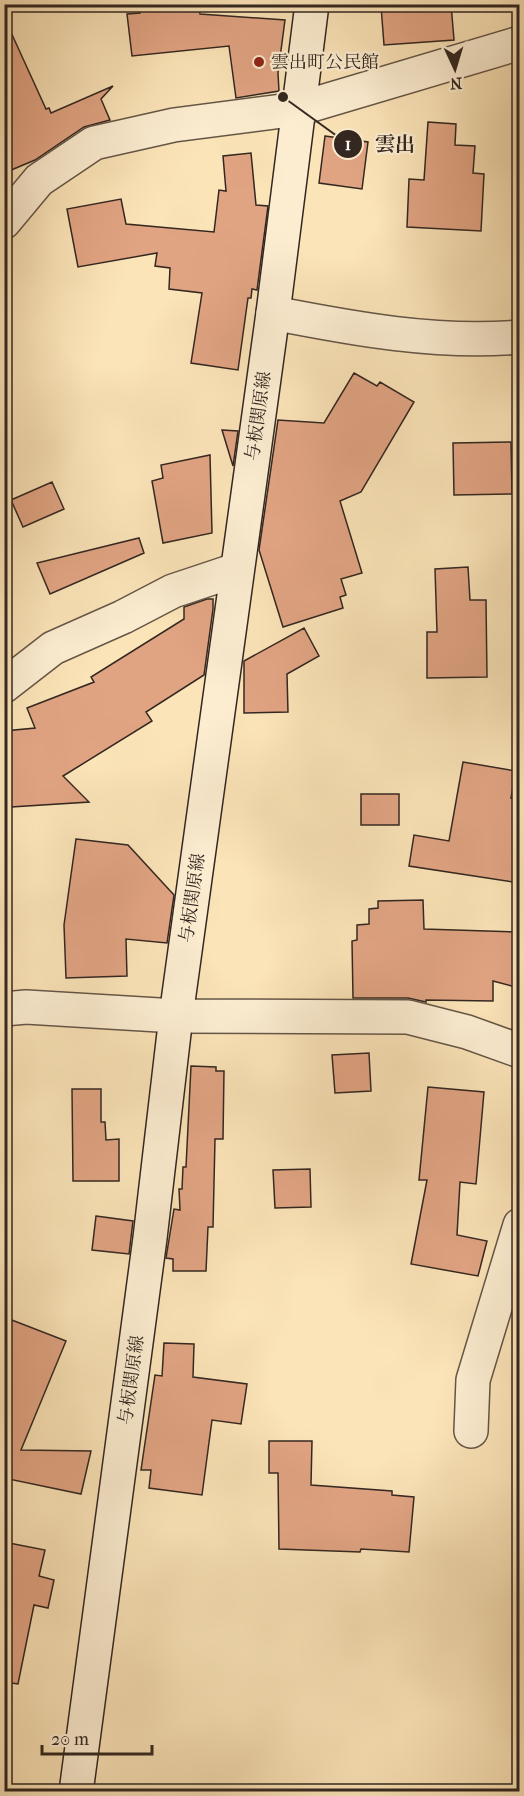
<svg xmlns="http://www.w3.org/2000/svg" width="524" height="1796" font-family="'IM FELL French Canon','Noto Serif JP',serif">
  <rect width="100%" height="100%" fill="#fbe4b8"/>
  <filter id="stains"><feTurbulence type="fractalNoise" baseFrequency=".00333" numOctaves="4"/><feColorMatrix values="0 0 0 0 .2 0 0 0 0 .09 0 0 0 0 .02 0 0 0 .5 -.17"/></filter>
  <radialGradient id="worn" r=".72"><stop offset=".6" stop-color="#630" stop-opacity="0"/><stop offset="1" stop-color="#630" stop-opacity=".3"/></radialGradient>
  <path fill="#e1a483" stroke="#332721" stroke-width="1.5" d="M139,4H199L200,14L285,20L278,73L279,91L236,98L229,46L132,56L127,14L140,13Z
    M451,4L454,40L384,45L381,6Z
    M4,17L46,109L49,108L51,113L113,86L101,99L110,120L84,127L35,160L4,173Z
    M428,122L456,124L455,145L475,146L473,173L484,174L481,231L407,227L409,179L424,180Z
    M325,136L368,142L362,189L319,183Z
    M251,153L256,205L268,206L257,290L252,289L251,298H248L238,370L191,363L202,293L169,289L170,268L155,266L157,253L78,267L67,209L121,199L126,224L214,232L219,190L226,191L223,156Z
    M354,373L377,386L380,382L414,402L361,492L340,501L362,573L341,579L346,595L340,597L343,608L283,627L259,550L278,420L324,423Z
    M222,430L238,431L233,466Z
    M511,442L512,494L454,495L453,443Z
    M210,455L212,533L163,543L152,481L163,478L161,465Z
    M52,482L64,509L23,527L11,500Z
    M139,538L144,553L50,594L37,563Z
    M468,567L470,600H486L487,677L427,678V632H437L435,569Z
    M207,599H213V609L204,675L146,712L152,721L63,776L89,802L11,807L4,811V731L35,728L27,708L94,682L91,677L184,619V607Z
    M304,628L319,656L287,674L288,712L244,713V661Z
    M463,762L516,771L511,798L519,799V883L409,866L414,835L449,841Z
    M361,794H399V825H361Z
    M76,839L128,845L174,895L167,943L126,939L127,976L66,978L64,925Z
    M423,900L424,929L519,932V988L493,981V1001L426,1000V1002L408,998H353L352,941L357,940V925L369,924V909L378,908V901Z
    M369,1053L371,1091L335,1093L332,1055Z
    M191,1066L216,1067V1071H224L223,1139H215L213,1227H208L206,1271H173V1259L166,1258L174,1209L180,1210L179,1189H182L183,1167H186Z
    M428,1087L484,1092L476,1184L460,1182L457,1235L487,1241L478,1276L411,1264L427,1180H419Z
    M72,1089H101V1122H105L106,1140L119,1139V1181H73Z
    M310,1169L311,1207L275,1208L273,1170Z
    M96,1216L133,1221L129,1254L92,1250Z
    M4,1317L66,1341L21,1450L91,1451L81,1494L9,1479L4,1488Z
    M164,1343L194,1344L193,1377L247,1384L241,1424L212,1420L202,1495L149,1488L151,1470H141L155,1375L162,1376Z
    M269,1441H312L311,1485L392,1491V1495L414,1497L409,1552L361,1549L360,1552L279,1549L278,1473H269Z
    M4,1542L45,1550L39,1576L54,1580L48,1608L34,1605L18,1684L4,1682Z"/>
  <g fill="none" stroke-linecap="round" stroke-linejoin="round">
    <g stroke="#655647" stroke-width="36">
      <path id="minor" d="M4,222L39,180L94,143L174,125L298,109L520,43
        M273,313C355,329 436,344 520,337
        M4,686L53,648L123,617L173,591L236,570
        M4,1009L26,1007L176,1016L408,1017L467,1032L520,1051
        M471,1431L473,1380L520,1225"/>
    </g>
    <g stroke="#332721" stroke-width="36">
      <path id="secondary" d="M76,1792L150,1238L176,1016L273,313L312,4"/>
    </g>
    <use href="#minor" stroke="#fcedd1" stroke-width="33"/>
    <use href="#secondary" stroke="#fcedd1" stroke-width="33"/>
  </g>
  <circle fill="#8f2418" stroke="#fcedd1" stroke-width="2" cx="259" cy="62" r="6"/>
  <g text-anchor="middle" stroke-width="4.5" stroke-linejoin="round" paint-order="stroke">
    <g font-size="18" fill="#332721" stroke="#fcedd1" text-anchor="start">
      <text x="271" y="68">雲出町公民館</text>
    </g>
    <g font-size="18" fill="#332721" stroke="#fcedd1">
      <text transform="translate(258 416) rotate(-82)" y="6">与板関原線</text>
      <text transform="translate(192 898) rotate(-82)" y="6">与板関原線</text>
      <text transform="translate(131 1380) rotate(-82)" y="6">与板関原線</text>
    </g>
  </g>
  <path fill="none" stroke="#332721" stroke-width="2" d="M283 97L348 144"/>
  <g fill="#332721" stroke="#fcedd1" stroke-width="2">
    <circle cx="283" cy="97" r="6"/>
    <circle cx="348" cy="144" r="15"/>
  </g>
  <g font-size="18" text-anchor="middle" font-weight="bold" fill="#fff">
    <text x="348" y="150">1</text>
  </g>
  <g font-size="20" text-anchor="middle" font-weight="bold" fill="#332721" stroke="#fcedd1" stroke-width="4.5" stroke-linejoin="round" paint-order="stroke">
    <text x="395" y="151">雲出</text>
  </g>
  <rect width="524" height="1796" fill="none" stroke="#fbe4b8" stroke-width="24"/>
  <rect x="6" y="6" width="512" height="1784" fill="none" stroke="#332721" stroke-width="3"/>
  <rect x="12" y="12" width="500" height="1772" fill="none" stroke="#332721" stroke-width="1.5"/>
  <g transform="translate(455 69) rotate(176)" stroke="#fcedd1" stroke-width="4.5" paint-order="stroke">
  <path d="M0-4.5L10 22L0 15L-10 22Z" fill="#332721"/>
  <text y="-9" font-size="16" font-weight="bold" text-anchor="middle" fill="#332721">N</text>
  </g>
  <path d="M42 1745v9h110v-9" fill="none" stroke="#332721" stroke-width="3"/>
  <text x="51" y="1745" font-size="18" fill="#332721" stroke="#fcedd1" stroke-width="4.5" paint-order="stroke">20 m</text>
  <rect width="100%" height="100%" filter="url(#stains)"/>
  <rect width="100%" height="100%" fill="url(#worn)"/>
</svg>
